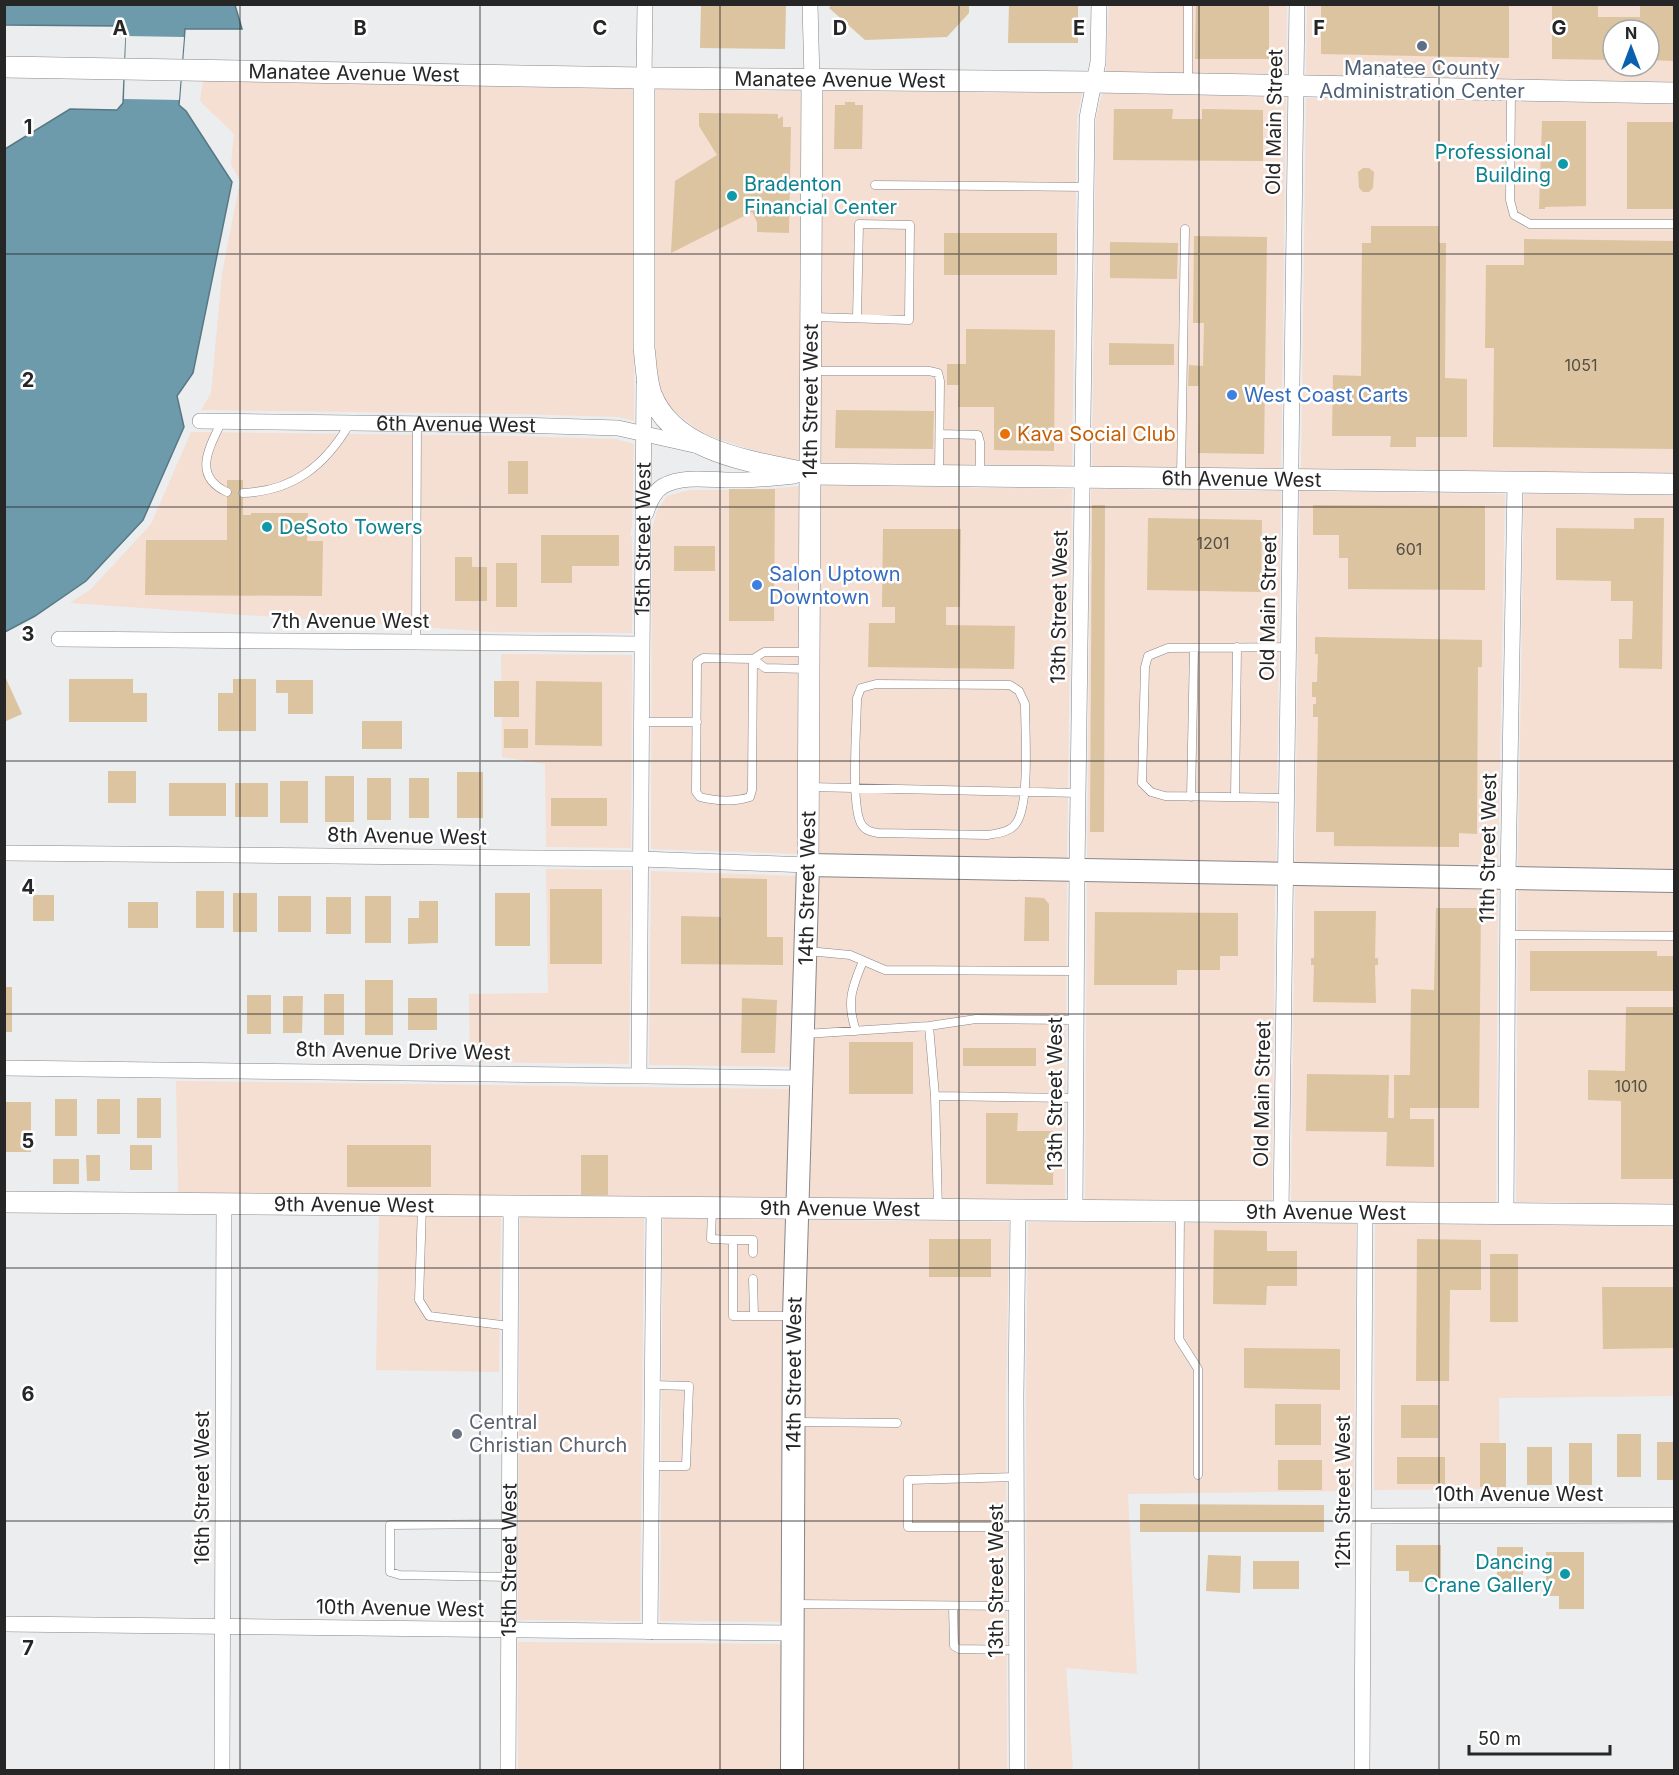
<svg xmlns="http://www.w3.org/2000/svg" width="1679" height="1775" font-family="Inter,sans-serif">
  <rect width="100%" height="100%" fill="#ecedee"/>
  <path fill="#f5ded2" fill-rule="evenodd" d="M1109,5H1287L1286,75L1106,72Z
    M1307,5H1674V82L1306,76ZM1613,30H1649V66H1613Z
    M203,81L635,89L634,421L618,417L517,414L201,410L211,393L222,274L240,181L231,164L234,134L200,101Z
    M654,89L802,91L801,461L755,451L712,437L698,430L675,412L666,402L659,386L654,347Z
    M821,91L1082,93L1077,118L1072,467L821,463Z
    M1102,93L1286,97L1281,470L1092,467L1096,119Z
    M1306,98L1674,104V473L1301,470Z
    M191,432L516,436L616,439L634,444L632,526L630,534L632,538V633L493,632L70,603L91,589L151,524Z
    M821,485L1072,489L1067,859L818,854Z
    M801,486L798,854L651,849L652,529L657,511L667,496L690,490H756Z
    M1091,489L1281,491L1276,862L1087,859Z
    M1300,491L1505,494L1498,867L1295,863Z
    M1524,494L1674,495V870L1518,867Z
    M501,654L632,655L631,848L546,847L545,764L502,757Z
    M546,869L631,870L629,1064L470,1062L469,994L548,993Z
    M651,871L798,876L792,1067L649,1065Z
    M818,876L1067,881L1065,1201L808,1198Z
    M1087,881L1275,884L1272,1202L1085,1201Z
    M1295,885L1498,888L1496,1202H1291Z
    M1518,889L1674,892V1204L1516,1202Z
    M176,1081L792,1089L788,1198L178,1193Z
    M379,1216L501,1217L499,1372L376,1370Z
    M520,1217L644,1218L640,1621L518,1620Z
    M663,1218L788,1220L784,1622L660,1621Z
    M808,1220L1009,1222L1006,1397L1007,1770H802L804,1350Z
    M1028,1222L1356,1224L1354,1491L1128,1494L1137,1674L1066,1668L1073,1770H1027L1026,1397Z
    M1375,1224L1674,1226V1396L1499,1398L1500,1489L1374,1490Z
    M518,1642L784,1644L783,1770H518Z"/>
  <path fill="#6d9bac" stroke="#587884" stroke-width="1.5" d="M5,5H235L242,29H185L179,105L186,111L232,182L193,373L177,396L184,427L143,520L86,581L35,616L5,632V149L70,109L117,110L123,103L126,36L119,26L5,25Z"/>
  <path fill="#ecedee" d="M126,36L184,37L179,100L124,99Z"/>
  <path fill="#dcc4a0" d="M832,4H969V13L947,37L865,40L829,8Z
    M1009,4H1078V43H1008Z
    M1196,4H1269V59H1195Z
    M1321,4H1509V58L1321,54Z
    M1552,4H1598V17H1640V4H1674V61L1649,60V30H1613V60L1552,59Z
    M701,5H786L785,49L700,48Z
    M845,102H855V105H863L862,149H834L835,105H845Z
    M1114,109H1173L1172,119H1202V109L1263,110V161L1113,160Z
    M699,113L778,114V119L783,116V127H791L789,233L757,232V222L752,212L671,253L675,181L717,155L699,126Z
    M1542,121H1586V206L1545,207V209H1539Z
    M1627,122H1674V209H1627Z
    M1363,168H1369L1374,172L1373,188L1369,192H1363L1359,188L1358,172Z
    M1371,226H1439V243H1446L1445,378L1467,379V437H1416V447H1390L1391,436H1332L1333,375L1361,376L1362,243H1371Z
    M944,233H1057V275H944Z
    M1194,236L1267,237L1264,454L1198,453L1199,386H1188L1189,365L1203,366L1204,323H1193Z
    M1524,239L1674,241V449L1493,447L1494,348H1485L1486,265H1524Z
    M1110,242L1178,243L1177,279L1110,278Z
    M966,329L1055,330L1054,451L994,450V407H958L959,385H947V364H966Z
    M1109,343L1174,344V365H1109Z
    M836,410L934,411L933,449L835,448Z
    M508,461H528V494H508Z
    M227,480H243V515H251V513H308L307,541H323L322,596L145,595L146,540H227Z
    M729,489H775L774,621H729Z
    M1092,505H1105L1104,832H1090Z
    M1313,505L1485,506V590L1348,589V558H1339V535H1313Z
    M1148,518L1262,520L1261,592L1147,590Z
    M1634,518H1664L1662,669L1619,668V639H1632L1633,601H1611V581L1556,580V528L1634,529Z
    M883,529H961L960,607H946V625L1015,626L1014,669L868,667L869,623H895V607H882Z
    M541,535H619V566H572V583H541Z
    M674,546H715V571H674Z
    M455,557H472V567H487V601H455Z
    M496,563H517V607H496Z
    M1315,637L1482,640V667H1478L1477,834L1459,833V847L1334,846V832H1316L1318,717H1313V704H1316V697H1312V682H1317L1318,654H1315Z
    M4,674L22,714L4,722Z
    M69,679H133V693H147V722H69Z
    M233,679H256V731H218V693H233Z
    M276,680H313V714H288V693H276Z
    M494,681H519V717H494Z
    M536,681L602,682V746L535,745Z
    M362,721H402V749H362Z
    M504,729H528V748H504Z
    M108,771H136V803H108Z
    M457,772H483V818H457Z
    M325,776H354V822H325Z
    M367,778H391V820H367Z
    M409,778H429V818H409Z
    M280,781H308V823H280Z
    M169,783H226V816H169Z
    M235,783H268V817H235Z
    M551,798H607V826H551Z
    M721,878L767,879V937H783V965L681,964V916L721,917Z
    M550,889H602V964H550Z
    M196,891H224V928H196Z
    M233,893H257V932H233Z
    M495,893H530V946H495Z
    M33,895H54V921H33Z
    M278,896H311V932H278Z
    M365,896H391V943H365Z
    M326,897H351V934H326Z
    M1025,897L1044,898L1049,904V941H1024Z
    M419,901H438V943L408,944V918H419Z
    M128,902H158V928H128Z
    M1436,908H1481L1479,1108H1410V1119H1434V1167L1386,1166L1387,1132L1306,1131L1307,1074L1389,1075L1388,1118H1394V1075H1410L1411,989L1434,990Z
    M1314,911H1376L1375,958H1378V965H1375L1376,1003L1313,1002L1314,965H1311V958H1314Z
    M1095,912L1238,913V956H1220V970H1177V985H1094Z
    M1530,951H1657V956H1674V991H1530Z
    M365,980H393V1035H365Z
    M4,987H12V1032H4Z
    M324,994H344V1035H324Z
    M247,995H271V1034H247Z
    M283,996H303L302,1033H283Z
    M408,998H437V1030H408Z
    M742,998L777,1000L775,1053H741Z
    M1626,1007H1674V1179H1621V1101L1588,1100V1070L1625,1071Z
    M849,1042H913V1094H849Z
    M963,1048H1036V1066H963Z
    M137,1098H161V1138H137Z
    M55,1099H77V1136H55Z
    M97,1099H120V1134H97Z
    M4,1102H31V1152H4Z
    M986,1113H1018L1017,1131H1054L1053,1185L986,1184Z
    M130,1145H152V1170H130Z
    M347,1145H431V1187H347Z
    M86,1155H100V1181H87Z
    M581,1155H608V1195H581Z
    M53,1159H79V1184H53Z
    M1214,1230L1267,1231V1251H1297V1286H1267L1266,1305L1213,1304Z
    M929,1239H991V1277H929Z
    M1417,1239L1481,1240V1290H1450L1449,1381H1416Z
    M1490,1254H1518V1322H1490Z
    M1602,1287H1674V1348L1603,1349Z
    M1244,1348L1340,1349V1390L1244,1388Z
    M1275,1404H1321V1445H1275Z
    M1401,1405H1438V1438H1401Z
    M1617,1434H1641V1477H1617Z
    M1657,1442H1674V1480H1657Z
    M1480,1443H1506V1487H1480Z
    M1569,1443H1592V1485H1569Z
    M1527,1447H1552V1485H1527Z
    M1397,1457H1445V1484H1397Z
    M1278,1460H1322V1490H1278Z
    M1140,1504L1324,1505V1532H1140Z
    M1396,1545H1441V1582H1409V1571H1396Z
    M1497,1547H1523V1585H1497Z
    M1546,1552H1584V1609H1559V1596H1546Z
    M1208,1555L1241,1556L1240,1593L1206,1591Z
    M1253,1561H1299V1589H1253Z"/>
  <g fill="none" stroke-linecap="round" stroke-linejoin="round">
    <g stroke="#878789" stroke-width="9">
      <path id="lane" d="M1188,83V4
        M1511,92L1510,200L1514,215L1530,224H1674
        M875,185L1086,187
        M813,317L909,320L910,225L859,224L857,318
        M813,371H929L938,373L940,381L939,473
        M222,421C209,448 192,476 227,492
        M940,434L978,435L980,442V476
        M1181,478L1185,229
        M243,493C293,491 325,466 350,423
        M416,642L417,424
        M703,658L753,659L752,790L750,797C736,802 714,801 700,797L696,792L697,662Z
        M807,669L765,668L753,659L764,652H808
        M876,684L1010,685L1019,691L1025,704C1025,730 1030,801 1017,822C1011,832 999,833 988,835L878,833C872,832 866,831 862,825C850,809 857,722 857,698L861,688Z
        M641,722H697
        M810,787L1078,793
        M1191,797L1194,648
        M1235,797L1237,647
        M1286,798L1165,796L1151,792L1142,783L1145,667L1148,656L1168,648L1288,647
        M1508,935L1674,936
        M808,951L850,955L885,970L1076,971
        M929,1026L935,1096L938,1209
        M856,1031C846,1002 852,988 863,961
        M805,1034L929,1026L976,1019L1076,1020
        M935,1096L1076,1098
        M422,1206L419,1300L429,1316L510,1326
        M712,1210L711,1239L733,1240V1316H792
        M1180,1214L1179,1339L1198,1369V1475
        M733,1240H753V1253
        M753,1279L754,1316
        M796,1422L897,1423
        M651,1466H686L689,1386L652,1385
        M1016,1477L908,1480V1527H1017
        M509,1524L390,1525V1572L400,1575L509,1577
        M795,1604L1017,1606
        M953,1606L954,1646L959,1649L1017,1650"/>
    </g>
    <g stroke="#878789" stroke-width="16">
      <g id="street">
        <path d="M810,4L812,80"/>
        <path d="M644,78L645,4"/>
        <path id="s1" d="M200,421L517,425L618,428L694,445"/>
        <path d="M646,513C649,503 654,492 663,486C685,474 714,481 738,480C756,480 775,478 794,476"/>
        <path d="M59,639L641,644"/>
        <path d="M4,853L641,859L808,865"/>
        <path d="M4,1068L802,1078"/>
        <path id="s2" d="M639,1075L644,384"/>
        <path d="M1075,1212L1077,870L1087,118L1098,62L1099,4"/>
        <path d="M1281,1213L1297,4"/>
        <path d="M1506,1213L1508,878L1515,483"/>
        <path d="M1364,1516L1674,1515"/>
        <path d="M4,1624L794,1633"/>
        <path d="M650,1632L654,1207"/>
        <path d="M222,1770L224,1205"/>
        <path id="s3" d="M508,1770L511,1206"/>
        <path d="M1017,1770L1016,1397L1018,1211"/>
        <path d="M1362,1770L1365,1213"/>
      </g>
    </g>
    <g stroke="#878789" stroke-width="22">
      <g id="secondary">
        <path id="s4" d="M4,67L644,78L1094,82L1674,93"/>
        <path id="s5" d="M644,78V348C646,362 646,380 651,394C674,454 756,462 811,474L1674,484"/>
        <path id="s6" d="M808,865L812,80"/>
        <path id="s7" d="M4,1202L1674,1215"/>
      </g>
    </g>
    <g stroke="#878789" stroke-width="24">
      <g id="primary">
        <path id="s8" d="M792,1770L794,1316L808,865L1674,881"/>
      </g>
    </g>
    <use href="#lane" stroke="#fff" stroke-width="8"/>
    <use href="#street" stroke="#fff" stroke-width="15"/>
    <use href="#secondary" stroke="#fff" stroke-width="21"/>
    <use href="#primary" stroke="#fff" stroke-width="22"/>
  </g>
  <path fill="none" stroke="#262626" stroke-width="1.5" stroke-opacity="0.55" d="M240,4V1770M480,4V1770M720,4V1770M959,4V1770M1199,4V1770M1439,4V1770M4,254H1674M4,507H1674M4,761H1674M4,1014H1674M4,1268H1674M4,1521H1674"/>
  <circle fill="#5c6f8a" stroke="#fff" stroke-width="2" cx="1422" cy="46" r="6"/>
  <g fill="#0f9aa8" stroke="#fff" stroke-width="2">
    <circle cx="1563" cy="164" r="6"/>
    <circle cx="732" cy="196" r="6"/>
    <circle cx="267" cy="527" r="6"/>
    <circle cx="1565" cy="1574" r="6"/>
  </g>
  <g fill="#3f7fe0" stroke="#fff" stroke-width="2">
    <circle cx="1232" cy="395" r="6"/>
    <circle cx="757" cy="585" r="6"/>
  </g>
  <circle fill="#e8710a" stroke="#fff" stroke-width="2" cx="1005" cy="434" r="6"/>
  <circle fill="#6b7280" stroke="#fff" stroke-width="2" cx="457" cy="1434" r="6"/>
  <g text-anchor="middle" stroke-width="5" stroke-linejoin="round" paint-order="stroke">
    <g font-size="16" fill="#544e44">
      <text x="1581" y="371">1051</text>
      <text x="1213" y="549">1201</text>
      <text x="1409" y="555">601</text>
      <text x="1631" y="1092">1010</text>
    </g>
    <g font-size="20" fill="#4e5e75" stroke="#fff">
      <text x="1422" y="75">Manatee County<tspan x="1422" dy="23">Administration Center</tspan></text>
    </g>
    <g font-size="20" fill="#262626" stroke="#fff">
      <text dy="7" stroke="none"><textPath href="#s4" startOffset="350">Manatee Avenue West</textPath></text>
      <text dy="7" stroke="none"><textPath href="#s4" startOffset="836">Manatee Avenue West</textPath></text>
      <text transform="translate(1274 122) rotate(-89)" y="7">Old Main Street</text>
      <text dy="7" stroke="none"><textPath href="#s6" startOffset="464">14th Street West</textPath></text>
      <text dy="7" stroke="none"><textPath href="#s1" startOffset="256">6th Avenue West</textPath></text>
      <text dy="7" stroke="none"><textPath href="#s5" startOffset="934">6th Avenue West</textPath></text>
      <text dy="7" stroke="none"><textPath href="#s2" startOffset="536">15th Street West</textPath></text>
      <text transform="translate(1059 607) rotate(-89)" y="7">13th Street West</text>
      <text transform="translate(1268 608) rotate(-89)" y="7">Old Main Street</text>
      <text x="350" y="628">7th Avenue West</text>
      <text transform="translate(407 836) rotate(1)" y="7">8th Avenue West</text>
      <text transform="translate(1488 848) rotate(-89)" y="7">11th Street West</text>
      <text transform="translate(807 888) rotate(-89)" y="7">14th Street West</text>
      <text transform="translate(403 1051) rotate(1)" y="7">8th Avenue Drive West</text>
      <text transform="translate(1055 1094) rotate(-90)" y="7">13th Street West</text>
      <text transform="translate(1262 1094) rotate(-89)" y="7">Old Main Street</text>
      <text dy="7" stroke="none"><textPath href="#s7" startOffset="350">9th Avenue West</textPath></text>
      <text dy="7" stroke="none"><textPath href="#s7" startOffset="836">9th Avenue West</textPath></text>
      <text dy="7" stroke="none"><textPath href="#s7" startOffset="1322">9th Avenue West</textPath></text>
      <text dy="7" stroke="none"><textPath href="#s8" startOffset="396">14th Street West</textPath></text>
      <text transform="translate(202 1488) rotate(-90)" y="7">16th Street West</text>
      <text transform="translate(1343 1492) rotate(-90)" y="7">12th Street West</text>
      <text x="1519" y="1501">10th Avenue West</text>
      <text dy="7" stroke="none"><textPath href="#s3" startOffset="210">15th Street West</textPath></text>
      <text transform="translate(996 1581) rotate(-90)" y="7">13th Street West</text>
      <text transform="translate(400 1608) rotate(1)" y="7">10th Avenue West</text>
    </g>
    <g font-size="20" fill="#0d838f" stroke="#fff" text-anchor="end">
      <text x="1551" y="159">Professional<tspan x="1551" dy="23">Building</tspan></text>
      <text x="744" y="191" text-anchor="start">Bradenton<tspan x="744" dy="23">Financial Center</tspan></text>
      <text x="279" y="534" text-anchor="start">DeSoto Towers</text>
      <text x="1553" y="1569">Dancing<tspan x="1553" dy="23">Crane Gallery</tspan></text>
    </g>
    <g font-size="20" fill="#366cbe" stroke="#fff" text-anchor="start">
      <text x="1244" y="402">West Coast Carts</text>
      <text x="769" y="581">Salon Uptown<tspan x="769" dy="23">Downtown</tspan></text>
    </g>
    <g font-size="20" fill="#c56008" stroke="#fff" text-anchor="start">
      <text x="1017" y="441">Kava Social Club</text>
    </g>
    <g font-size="20" fill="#5b616d" stroke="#fff" text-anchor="start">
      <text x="469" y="1429">Central<tspan x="469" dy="23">Christian Church</tspan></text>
    </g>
  </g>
  <g font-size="20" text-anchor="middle" font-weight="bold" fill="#262626" stroke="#fff" stroke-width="5" stroke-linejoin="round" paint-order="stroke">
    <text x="120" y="35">A</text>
    <text x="360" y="35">B</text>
    <text x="600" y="35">C</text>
    <text x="840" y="35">D</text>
    <text x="1079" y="35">E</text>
    <text x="1319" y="35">F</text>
    <text x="1559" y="35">G</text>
    <text x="28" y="134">1</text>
    <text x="28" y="387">2</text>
    <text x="28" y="641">3</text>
    <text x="28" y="894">4</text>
    <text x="28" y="1148">5</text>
    <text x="28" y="1401">6</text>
    <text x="28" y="1655">7</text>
  </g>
  <rect width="1679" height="1775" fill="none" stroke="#262626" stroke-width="12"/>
  <g transform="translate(1631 48)"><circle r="28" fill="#ffffff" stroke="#a8a8a8" stroke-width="1.5"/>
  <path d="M0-4.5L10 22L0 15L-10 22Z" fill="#0a60ae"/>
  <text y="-9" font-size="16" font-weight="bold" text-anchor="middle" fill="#262626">N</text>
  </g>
  <path d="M1469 1745v9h141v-9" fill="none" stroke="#262626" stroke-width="3"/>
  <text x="1478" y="1745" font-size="18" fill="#262626" stroke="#ffffff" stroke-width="4.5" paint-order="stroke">50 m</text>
</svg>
